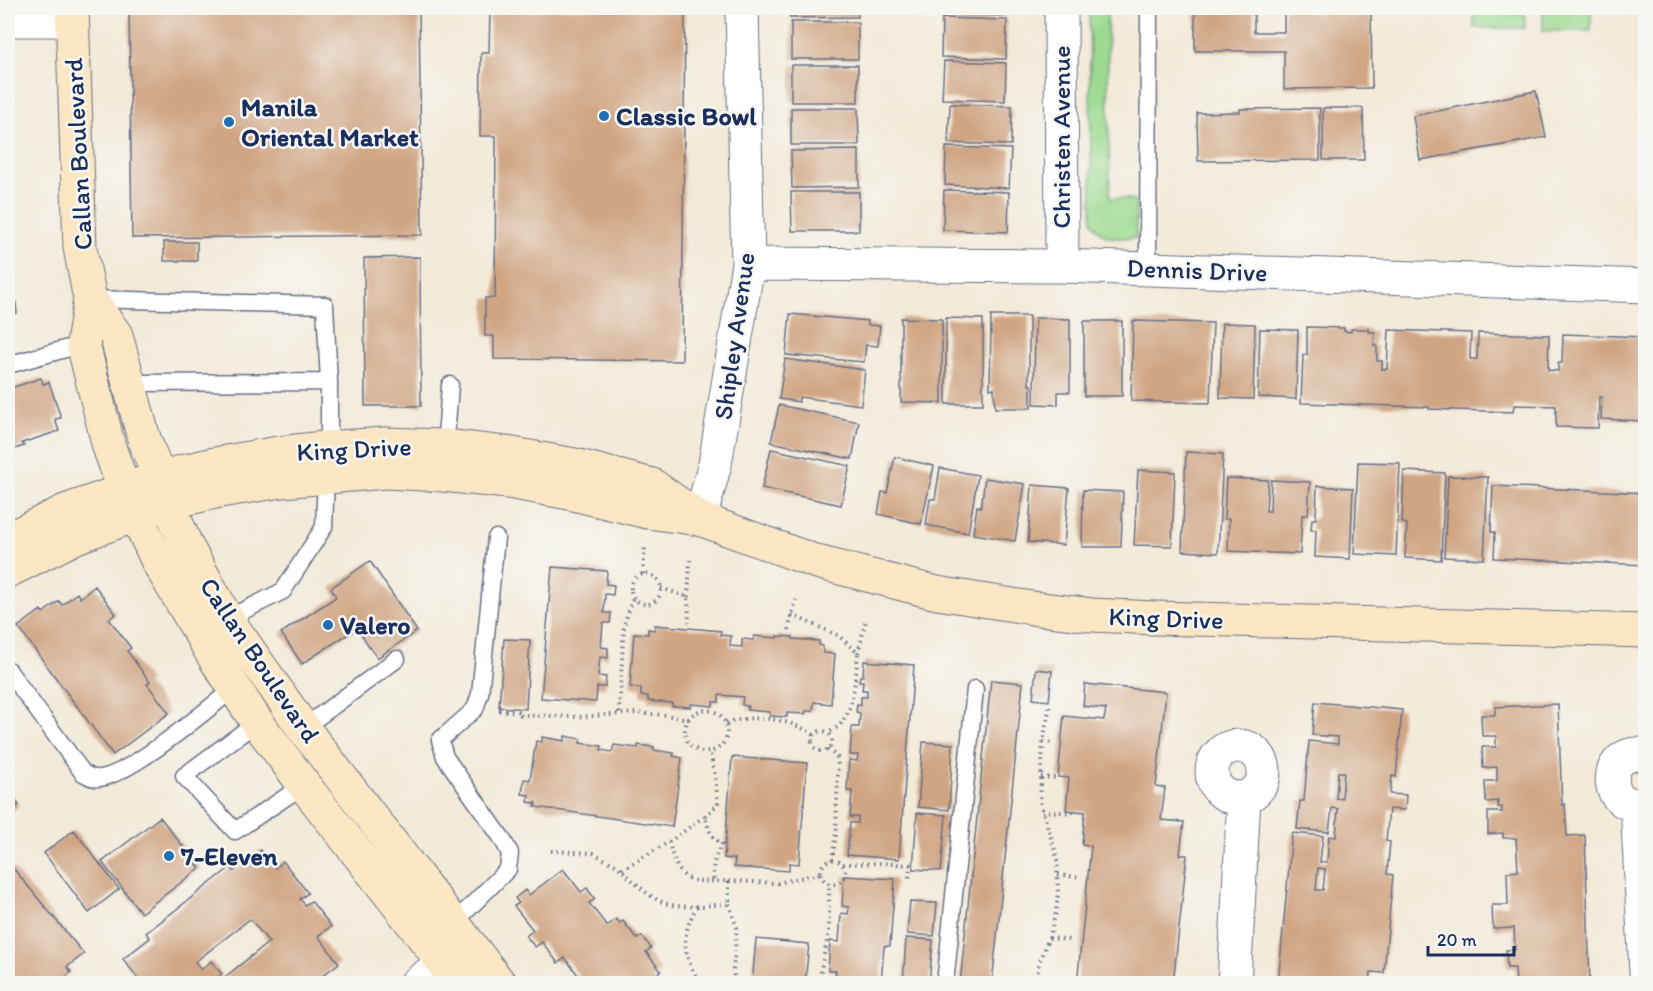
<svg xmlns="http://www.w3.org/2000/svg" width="1653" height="991" font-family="Itim,sans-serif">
  <rect width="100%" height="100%" fill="#f6f6f2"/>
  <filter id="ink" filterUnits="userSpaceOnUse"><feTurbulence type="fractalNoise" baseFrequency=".0167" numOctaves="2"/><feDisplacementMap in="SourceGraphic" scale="12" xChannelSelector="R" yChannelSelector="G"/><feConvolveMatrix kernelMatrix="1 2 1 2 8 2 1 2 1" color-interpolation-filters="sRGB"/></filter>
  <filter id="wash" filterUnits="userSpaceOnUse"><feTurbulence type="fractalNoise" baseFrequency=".008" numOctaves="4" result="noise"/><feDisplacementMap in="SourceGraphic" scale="24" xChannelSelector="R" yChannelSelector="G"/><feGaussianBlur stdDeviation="1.35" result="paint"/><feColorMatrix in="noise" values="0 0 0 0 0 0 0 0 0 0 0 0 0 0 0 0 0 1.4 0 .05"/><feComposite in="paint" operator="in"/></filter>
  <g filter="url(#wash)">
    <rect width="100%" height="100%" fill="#f3ead8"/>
    <path fill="#9bda8f" stroke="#5b8476" stroke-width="1.5" d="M1089,8H1107L1110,198L1131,199L1136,204V238C1118,238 1101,241 1092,221Z
      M1474,8H1525V28H1474Z
      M1543,8H1591V31H1543Z"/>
    <g id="blocks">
      <path fill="#d0a583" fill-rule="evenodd" d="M129,8H419L422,235L132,238Z
        M490,8H685L682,361L494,359V336H485V298H495L496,136H480L481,53H489Z
        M790,8H858V17L790,18Z
        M943,8H1008L1007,16L943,14Z
        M1195,8H1254V32H1284V8H1371L1372,88L1284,89V51H1195Z
        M942,18L1007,20L1006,59L941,57Z
        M791,22H858V59H791Z
        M944,61L1006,63L1005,101L942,99Z
        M791,65H858V102H791Z
        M1536,91L1546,137L1420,160L1413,116Z
        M950,104L1012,106L1011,145L948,143Z
        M791,108H858L859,145H791Z
        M1320,108V160L1198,161L1197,113L1240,112V109Z
        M1323,108H1363L1364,160H1323Z
        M946,147L1011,149L1009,188L945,185Z
        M859,150V187L792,188L791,151Z
        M944,190L1009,192L1008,232L943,230Z
        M791,192H859V231H792Z
        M8,207H9L10,226H8Z
        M8,235H11L14,273H8Z
        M164,242H197V261H164Z
        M420,257L421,406H365L364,258Z
        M13,279L17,313L8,314V280Z
        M790,314L868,321V325L880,326L878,346L866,345L864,362L786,355Z
        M991,316H1029V385H1031V408H995L994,388L990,389Z
        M901,318L942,319V403L901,402Z
        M946,318L983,319V404H946Z
        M1035,318L1070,319V392H1058V405L1034,404Z
        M1084,321H1122V396H1084Z
        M1133,321L1213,323L1210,403L1131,401Z
        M1222,323L1255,324L1253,399L1220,398Z
        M1307,327L1344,328V331L1351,332V329H1369V332H1375L1374,346H1377V361H1382V369H1387L1389,330L1471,333L1470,359H1477L1478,333L1549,335L1548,370L1558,371V363H1562L1563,334L1645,337L1646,414H1643V421L1601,419L1602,397H1599L1598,428L1556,427V406L1514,405L1513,412L1429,409V407L1301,403L1303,355H1307Z
        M1260,329L1298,330L1296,399L1258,397Z
        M785,359L865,370L861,405L799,397V402L779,399Z
        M41,378L43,384L49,382L61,418L55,419L59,431L22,443L24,446L8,451V389Z
        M779,405L859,422L852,459L771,442Z
        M771,449L850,466L841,505L762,488Z
        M1186,452L1223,454L1218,553L1182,551Z
        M895,457L934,466L921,524L878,514L882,492L887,493Z
        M1358,462L1400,463L1396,556L1354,554Z
        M940,468L978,475L968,533L926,525L930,499H935Z
        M1138,470L1175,472L1172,546L1134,545Z
        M1404,471L1445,473L1441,560L1405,558L1407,524L1402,523Z
        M1448,476L1488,477L1484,559L1444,557Z
        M985,478L1025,484L1015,541L973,534L977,506L981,507Z
        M1226,478L1268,480L1266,511H1270L1271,480L1310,482L1308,515H1302L1300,554L1228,551L1229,519H1224Z
        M1032,485L1069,488L1064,545L1028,542Z
        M1317,486L1353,488L1350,559L1315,557L1316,530H1311L1312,519H1316Z
        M1493,486L1646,493V565L1494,558L1495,532H1491Z
        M1083,490L1123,492L1121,547H1082Z
        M370,561L417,631L377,658L357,628L302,664L281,633L336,597L331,588Z
        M552,567L607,571L606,584L614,585L613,595L605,594L604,613H611L610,623H603L601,647L608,648V658L600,657L598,676L606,677L605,687H597L596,702L541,698Z
        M95,586L116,614L109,619L131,648L127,651L150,682L147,684L169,713L113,755L18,627L41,610L43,613L59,601L62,605L77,593L80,598Z
        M655,625L721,631L720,635L731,636L730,646L742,647V639L754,640V636L777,638V636L793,637V639L819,641V645L823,646V653L835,654L831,704L814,702L813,711H806L805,714L787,713V717L770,716V712L747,710L748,706L742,705L743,697L719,695V702H713V706L691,704V707L672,706V703L648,701V696H641V688L630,687L634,633L648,634V629L655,630Z
        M504,639L530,640L526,709L499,707Z
        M864,661L914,665L899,859L847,855L850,823H858V817H850L852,791H847L849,760L857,761L858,755H850L852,727H859L860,713L856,712L857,704L861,705V697H867V690H862L863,681H859L860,676H863Z
        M1036,669L1052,671L1049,701L1033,699Z
        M991,680L1023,683L1016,752L992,984H960Z
        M1085,684L1166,692L1156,787L1165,788L1161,820L1184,822L1180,855H1187L1173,984H1077L1091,846L1082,845L1085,812L1066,810L1069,778L1058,777L1064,716L1104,720L1106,709L1083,706Z
        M1315,702L1402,710L1396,777L1392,776L1390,794L1406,795L1405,810L1389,809L1386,841L1390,842L1387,874L1393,875L1384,973L1371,972L1370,984H1278L1292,833L1323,836L1320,862H1327L1329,836L1336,837L1338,809L1332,808L1329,832L1297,829L1300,801H1304L1309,741L1338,744V737L1312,735ZM1338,772H1344L1342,799L1336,798ZM1318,868L1325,869L1323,890H1316Z
        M1558,704L1562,805L1565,804L1567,836L1585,835L1590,984H1516L1515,968H1507L1506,950H1515L1514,928L1493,929L1492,905H1508L1507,872L1518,871L1516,838H1503V833L1488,834V812H1502V807H1498V801L1486,802L1485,781H1497V767L1483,768L1482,747H1496V736H1482L1481,715H1495V707Z
        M565,736L581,739L580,743L602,746L601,750L612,752L614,745L638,748V745L654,747L653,750L674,753L673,756L682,758L672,827L535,807L536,803L528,802L529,795L522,794L524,779L530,780L536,741L542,742V737L565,741Z
        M923,742L953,744L949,810L918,807Z
        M732,757L807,763L799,864L789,863V871L734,867L735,859L724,858Z
        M8,790L19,805L8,814Z
        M917,813L946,815L941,871L913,869Z
        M160,817L200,868L141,913L102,862Z
        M74,830L119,889L89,913L44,853Z
        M261,850L275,868L283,861L308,893L300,899L305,905L311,901L331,926L318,936L339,963L313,983L314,984H216L269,942L250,919L195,962L201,970L211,961L222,974L211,982L212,984H137L140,981L123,959L150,938L146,933L231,867L234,871Z
        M8,862L84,954L67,967L71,972L57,984H8V948L9,947L8,946Z
        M563,869L581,892L587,888L595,899L589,903L607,926L616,919L620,923L623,921L637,939L642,936L651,948L646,952L661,971L652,978L657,984H585L565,958L558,963L542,942L535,947L526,936L533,930L514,906L519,903L515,898L525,890L529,895Z
        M844,876L895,879L890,946H884L881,984H827V980H835L836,971H828L830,941L839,942L841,913L848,914L849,907L842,906Z
        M910,902L937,903L934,936L907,934Z
        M906,938L933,940L929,984H903Z
        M756,939L809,944L805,984H752Z"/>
    </g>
  </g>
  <g filter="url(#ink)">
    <use href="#blocks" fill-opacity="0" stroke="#677089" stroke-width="1.5"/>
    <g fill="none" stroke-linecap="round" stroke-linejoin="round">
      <g stroke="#677089" stroke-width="19">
        <path id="lane" d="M1148,269L1149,8
          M90,299L325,305L329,382L128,383
          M8,365L83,344
          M329,382V447
          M445,450L450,385
          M227,619L283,591L324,527L326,476
          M8,670L83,773C86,774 91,778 95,778C123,782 210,707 234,688
          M257,722L184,776L235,831L304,785
          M303,728L397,659
          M453,924L508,869L510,853L501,837L445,757L440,740L475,709L480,694L496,538
          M945,984L975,689"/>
      </g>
      <g stroke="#677089" stroke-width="35">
        <path id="street" d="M1061,8L1062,266
          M8,20H72
          M748,264L1062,266L1646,286
          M700,519L715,464L748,264L742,8
          M1212 772a26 26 0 1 1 52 0a26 26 0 1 1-52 0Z
          M1646,755C1602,745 1600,813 1646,804
          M1637,805L1646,972
          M416,984L444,962L451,935
          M1234,984L1244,797"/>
      </g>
      <g stroke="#677089" stroke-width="35">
        <path id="secondary" d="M72,8L80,248L90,299L83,344L109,447L124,489L158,562L216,660L257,722L304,785L460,984
          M90,299L116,335L143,435L168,503L187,547L227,619L303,728L500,984
          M8,539L65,511L158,478L209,465L278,453L323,448L385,444L445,446L513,454L575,465L652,485L698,517
          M8,571L76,537L168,503L220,491L282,481L385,472L443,475L508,482L569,493L647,512L700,519L817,562L937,593L1032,608L1092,615L1155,618L1646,631"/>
      </g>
      <path stroke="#677089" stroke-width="4" stroke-dasharray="1.5 4.5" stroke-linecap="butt" d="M643,574L645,545
        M631 589a15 15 0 1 1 30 0a15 15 0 1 1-30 0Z
        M661,588L688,597L689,623
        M688,597L690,560
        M792,615L839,636L858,653C856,672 854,708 842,722C839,727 833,730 827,733
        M789,630L790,622L796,600
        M858,653L866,620
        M685 731a21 21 0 1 1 42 0a21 21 0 1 1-42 0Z
        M499,710L521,712V715L578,717L636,713L665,715L689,719
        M619,713L624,625L633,598
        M726,723C755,714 789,718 814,735
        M812 741a10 10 0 1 1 20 0a10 10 0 1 1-20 0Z
        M1043,742L1054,743
        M828,749L837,757L838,765L836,834L832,860
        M1041,777L1056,778
        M1042,811L1076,813
        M705,816L718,804L715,776L710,752
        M669,842L705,816C709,829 709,836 722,844C714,857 712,867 714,882
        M551,851L593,853L619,867L621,870C633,880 644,893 658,900C678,911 707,905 729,904V881C690,882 679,885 669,842L621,870
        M821 872a12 12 0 1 1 24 0a12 12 0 1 1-24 0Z
        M843,864L878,863L910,865L909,881
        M1058,875L1077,877
        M729,881L778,883L821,873
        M729,904L737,928L733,970L735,984
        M697,906C680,938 682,952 700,984
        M1049,938L1069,940
        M818,984L829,931V883
        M1036,984L1039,962L1049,938L1056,912L1058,893L1057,857L1040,802L1043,742L1050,704"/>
      <use href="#lane" stroke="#fff" stroke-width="16"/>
      <use href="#street" stroke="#fff" stroke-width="33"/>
      <use href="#secondary" stroke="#fbe7c3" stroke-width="33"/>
    </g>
  </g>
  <g fill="#1f6fb2" stroke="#f6f6f2" stroke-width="2">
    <circle cx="604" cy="116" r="6"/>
    <circle cx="229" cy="122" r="6"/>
    <circle cx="328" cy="625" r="6"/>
    <circle cx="169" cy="856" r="6"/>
  </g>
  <g text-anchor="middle" stroke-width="5" stroke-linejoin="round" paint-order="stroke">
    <g font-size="26" font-weight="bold" fill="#1b2f5e" stroke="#f6f6f2" text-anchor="start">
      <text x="241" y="116">Manila<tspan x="241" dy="30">Oriental Market</tspan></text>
      <text x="616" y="125">Classic Bowl</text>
      <text x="340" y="634">Valero</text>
      <text x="181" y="865">7-Eleven</text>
    </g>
    <g font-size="26" fill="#1b2f5e" stroke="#f6f6f2">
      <text transform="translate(1061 137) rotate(-90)" y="9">Christen Avenue</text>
      <text transform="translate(78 154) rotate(-93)" y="9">Callan Boulevard</text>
      <text transform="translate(1197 270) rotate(2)" y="9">Dennis Drive</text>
      <text transform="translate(734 336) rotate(-82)" y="9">Shipley Avenue</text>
      <text transform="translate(354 449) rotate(-3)" y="9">King Drive</text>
      <text transform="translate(1166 618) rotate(2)" y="9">King Drive</text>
      <text transform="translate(260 660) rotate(56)" y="9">Callan Boulevard</text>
    </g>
  </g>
  <rect width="1653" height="991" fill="none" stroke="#f6f6f2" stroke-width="30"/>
  <path d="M1428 946v9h86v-9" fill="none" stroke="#1b2f5e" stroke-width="3"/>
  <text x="1437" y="946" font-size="18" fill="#1b2f5e" stroke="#f6f6f2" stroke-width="4.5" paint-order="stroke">20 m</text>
</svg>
